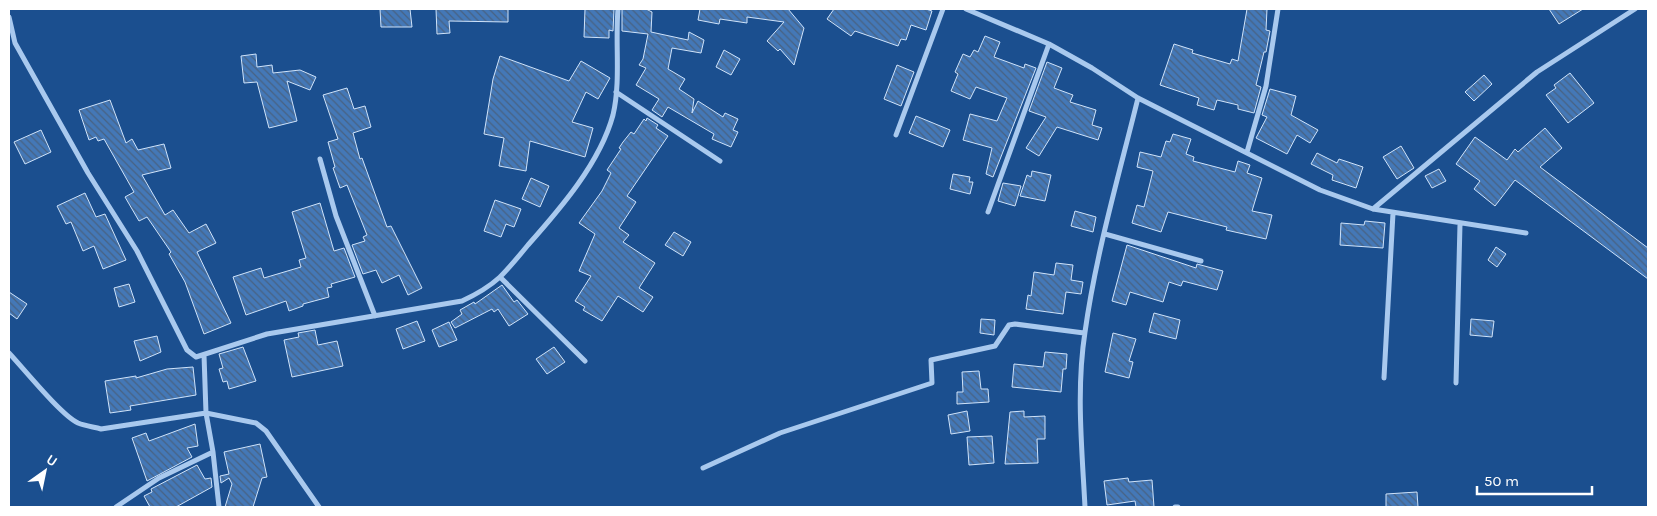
<svg xmlns="http://www.w3.org/2000/svg" width="1657" height="516" font-family="Karla,sans-serif">
  <defs>
    <pattern id="building-back-hatch" width="6" height="6" patternUnits="userSpaceOnUse" patternTransform="scale(1.25)"><rect width="6" height="6" fill="#4478b7"/><path d="M-1 5l2 2M0 0l6 6M5-1l2 2" fill="none" stroke="#486282"/></pattern>
  </defs>
  <rect width="100%" height="100%" fill="#1b4f8f"/>
  <path fill="url(#building-back-hatch)" stroke="#cfe3fa" d="M380,9H410L412,27H381Z
    M436,9H508V22L449,21L450,33L437,34Z
    M585,9H614L613,31L609,30V38L584,37Z
    M622,9H646L652,12L651,32L688,40L689,32L704,40L701,53L672,48L668,69L685,79L679,89L694,99L692,113L698,101L723,117L725,113L738,119L733,130L738,132L731,147L712,139L714,134L668,107L662,117L652,110L659,99L636,85L646,68L639,65L643,59L648,34L622,31Z
    M700,9H788L804,28L794,65L780,49L778,51L767,41L784,22L747,17V23L720,19L719,24L698,20Z
    M834,9H926L932,11L926,30L911,25L906,40L901,39L898,46L855,31L851,36L827,19Z
    M1247,9H1267L1266,30L1270,31L1266,52H1264L1256,85L1261,87L1254,113L1238,109V105L1217,100L1214,110L1197,105L1199,98L1160,85L1174,44L1193,50L1192,53L1230,64L1232,59L1238,61Z
    M1549,9H1583L1559,24Z
    M985,36L1000,42L994,57L1024,68L1025,64L1036,68L993,177L986,174L992,148L963,140L970,114L997,121L1007,98L976,87L970,99L951,91L958,74L955,72L963,54L970,57L974,50L978,52Z
    M724,50L740,59L731,75L716,67Z
    M256,54L257,67L272,65L273,73L300,70L316,77L310,90L287,81L297,121L269,128L257,82L244,83L241,56Z
    M500,56L569,81L581,61L610,78L598,99L586,92L572,122L593,128L585,157L530,141L526,171L499,166L504,138L484,134L493,79Z
    M1047,62L1062,68L1054,88L1073,95L1070,102L1096,110L1092,125L1102,128L1098,140L1057,127L1039,156L1026,148L1046,117L1029,111Z
    M897,65L914,72L901,106L884,99Z
    M1570,73L1594,103L1568,123L1546,95L1556,88L1554,85Z
    M1484,75L1492,84L1474,101L1465,92Z
    M347,88L354,109L365,106L371,127L353,133L360,159L362,158L387,227L391,226L422,288L408,295L399,275L382,283L376,270L363,274L352,245L365,241L363,237L367,235L347,185L340,188L333,168L335,167L328,142L338,139L323,95Z
    M1270,89L1296,96L1291,115L1318,130L1310,143L1297,135L1287,154L1256,138L1267,117L1262,115Z
    M110,100L126,143L132,139L138,150L164,144L171,168L142,175L165,215L173,210L189,233L206,224L216,243L197,252L231,323L204,334L185,282L169,254L171,252L147,217L139,221L125,197L134,192L104,139L98,141L96,137L89,140L79,110Z
    M916,116L950,130L943,147L909,133Z
    M647,118L658,125L656,128L668,136L627,196L636,202L619,228L629,235L623,242L655,263L639,288L653,297L643,312L618,296L602,321L583,310L585,307L575,301L591,276L579,271L595,234L579,223L602,191L611,173L607,170L621,149L619,148L623,142L631,132L634,134L644,119L646,121Z
    M1545,128L1562,148L1540,167L1648,248V279L1515,180L1495,206L1474,189L1480,181L1456,164L1475,137L1507,160L1515,149L1518,152Z
    M41,130L51,152L25,164L14,142Z
    M1173,134L1191,139L1186,154L1194,157L1193,161L1235,172L1238,161L1250,165L1247,173L1262,178L1252,211L1272,215L1266,239L1226,230L1227,227L1168,212L1161,232L1132,223L1137,205L1144,207L1153,171L1137,167L1140,152L1161,157L1166,141L1170,142Z
    M1401,146L1414,168L1397,179L1383,157Z
    M1317,153L1337,163L1339,159L1363,167L1356,188L1332,180L1333,175L1311,164Z
    M1439,169L1446,181L1432,188L1425,176Z
    M1032,171L1051,175L1045,201L1020,196L1027,175L1031,177Z
    M953,174L970,177L969,182H973L970,194L950,189Z
    M531,178L549,186L540,207L522,199Z
    M1003,183L1021,186L1015,206L998,201Z
    M85,193L96,217L105,214L126,260L103,269L94,246L83,251L71,222L66,224L57,206Z
    M495,200L521,209L514,227L506,224L501,237L484,231Z
    M320,203L334,251L344,248L355,277L331,284L332,287L327,288L329,297L303,304V306L289,311L286,301L246,315L233,277L261,268L264,278L301,267L299,260L306,258L292,212Z
    M1075,211L1096,217L1093,232L1071,226Z
    M1365,221L1385,223L1383,248L1340,245L1341,223L1364,225Z
    M674,232L691,242L683,256L665,245Z
    M1127,245L1196,268L1197,264L1223,271L1217,290L1183,281L1181,286L1169,282L1163,302L1130,292L1126,305L1112,301Z
    M1496,247L1506,254L1497,267L1488,260Z
    M1056,263L1073,265L1071,280L1083,282L1081,294L1066,292L1063,314L1026,309L1028,295L1031,296L1034,272L1054,275Z
    M129,284L135,302L119,307L114,288Z
    M502,285L514,302L517,300L528,314L509,326L498,309L494,312L492,309L455,328L451,322L462,314L460,310L474,302L475,304Z
    M9,292L27,304L17,319L9,313Z
    M1154,313L1180,320L1176,339L1149,332Z
    M981,319L995,320L994,335L980,333Z
    M1471,319L1494,321L1492,337L1470,335Z
    M417,321L425,341L403,349L396,329Z
    M449,322L457,340L439,347L432,330Z
    M315,330L318,345L337,341L343,366L292,377L284,340L299,337L298,333Z
    M1113,333L1136,339L1129,361L1133,362L1129,378L1105,372Z
    M157,336L161,352L140,361L134,341Z
    M243,347L256,381L229,389L227,381L223,382L219,369L223,368L219,354Z
    M554,347L565,362L547,374L536,359Z
    M1045,352L1067,354L1066,369H1063L1061,392L1012,387L1014,364L1043,367Z
    M193,367L196,395L130,406L131,410L110,413L105,381L136,376V378L167,369Z
    M979,371L981,389H988L989,402L957,404V392H963L962,372Z
    M967,411L970,431L951,434L948,415Z
    M1024,411V417L1045,416V439H1037L1038,463L1005,464L1010,412Z
    M195,424L198,446L187,448L192,457L147,481L132,438L146,433L149,441Z
    M992,436L994,463L969,465L967,437Z
    M260,444L267,477L262,478L253,507H225L232,484L229,478L221,483L220,476L229,474L224,452Z
    M197,465L205,479L211,478L212,487L176,507H150L144,496L152,492L151,489Z
    M1128,478L1129,482L1152,480L1154,507H1136L1135,501L1107,505L1104,481Z
    M1417,492L1418,507H1386V494Z"/>
  <g fill="none" stroke-linecap="round" stroke-linejoin="round">
    <path stroke="#a9c9ee" stroke-width="5" d="M966,9L1049,44L1092,68L1138,98L1320,190L1373,209L1526,233
      M9,17L15,43L88,173L137,251L187,350L196,357L267,334L462,301C475,295 489,287 500,277C510,267 519,256 528,245C560,209 600,163 613,115C621,81 615,43 618,9
      M616,92L720,161
      M896,135L943,9
      M1247,152L1266,86L1278,9
      M320,159L336,216L375,316
      M1373,209L1537,72L1635,9
      M988,212L1049,44
      M1105,234L1201,261
      M500,277L585,361
      M9,353C24,369 61,415 78,423C85,426 94,427 101,429L206,413L256,423L266,431L319,507
      M204,355L206,413L213,452L219,507
      M1384,378L1393,213
      M1456,383L1460,224
      M703,468L780,433L932,383L931,360L995,346L1009,325L1015,324L1084,333
      M116,507L159,478L213,452
      M1085,507C1082,449 1076,390 1085,332C1096,253 1119,175 1138,98
      M1175,507H1178"/>
  </g>
  <rect width="1657" height="516" fill="none" stroke="#ffffff" stroke-width="20"/>
  <g transform="translate(45 471) rotate(33)" stroke="#1b4f8f" stroke-width="4" paint-order="stroke">
  <path d="M0-4L9 19L0 12L-9 19Z" fill="#ffffff"/>
  <text y="-8" font-size="14" font-weight="bold" text-anchor="middle" fill="#ffffff">U</text>
  </g>
  <path d="M1477 486v8h115v-8" fill="none" stroke="#ffffff" stroke-width="2.5"/>
  <text x="1484" y="486" font-size="15" fill="#ffffff" stroke="#1b4f8f" stroke-width="4" paint-order="stroke">50 m</text>
</svg>
